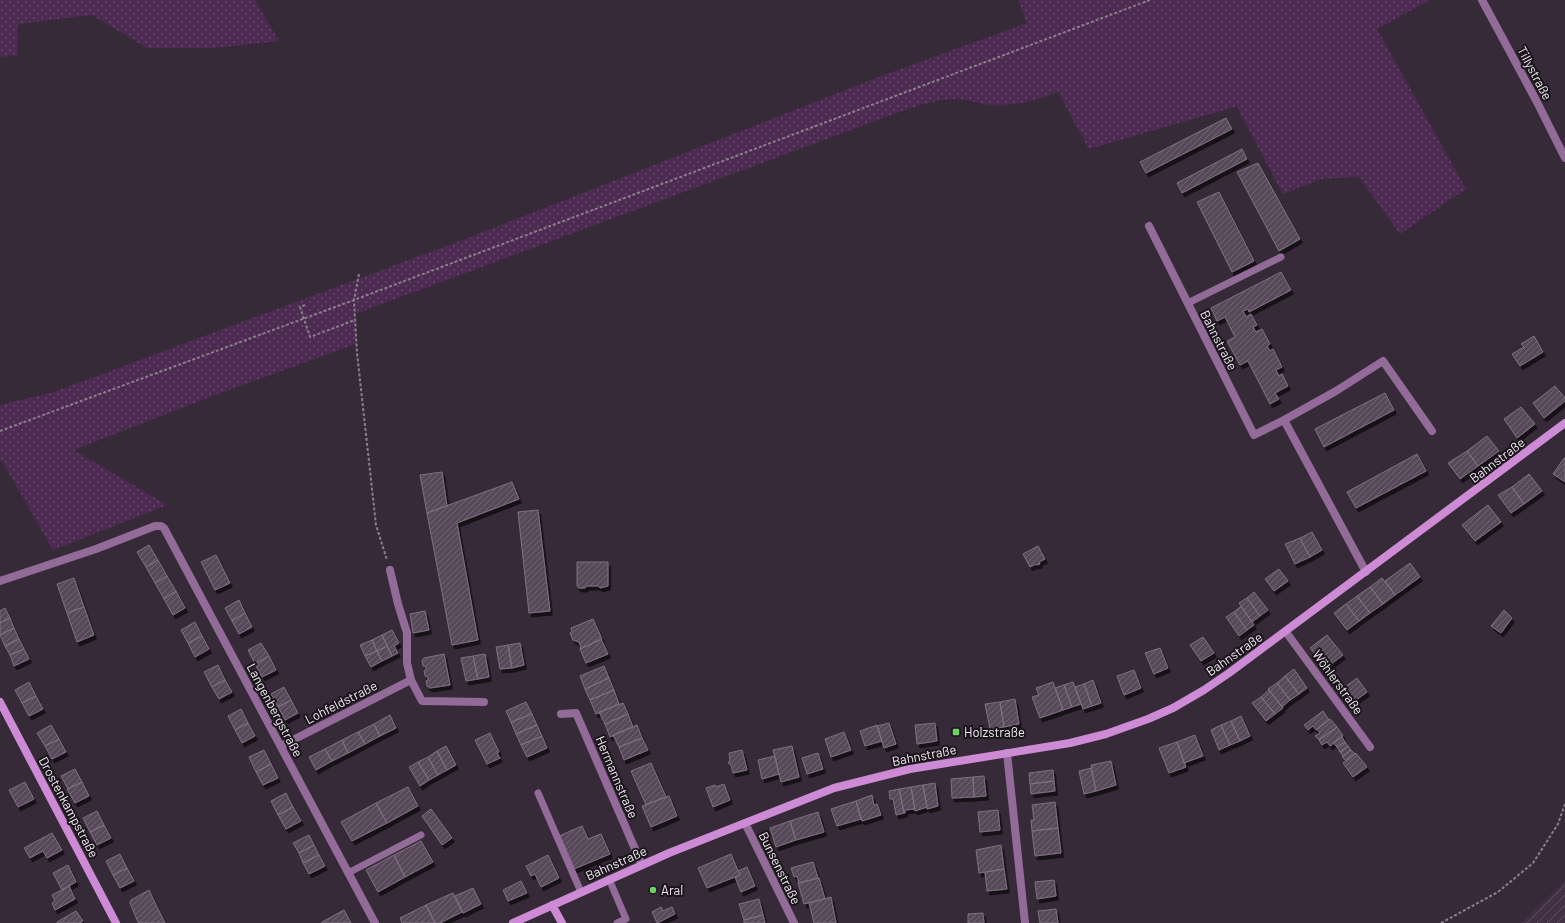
<svg xmlns="http://www.w3.org/2000/svg" width="1565" height="923" font-family="Barlow,sans-serif">
  <defs>
    <pattern id="industrial-furrows" width="10" height="10" patternUnits="userSpaceOnUse"><rect width="10" height="10" fill="#423145"/><path d="M-1 1l2-2M0 10L10 0M9 11l2-2" fill="none" stroke="#5e4f60"/></pattern>
    <pattern id="green-dots" width="8" height="8" patternUnits="userSpaceOnUse"><rect width="8" height="8" fill="#4c2a51"/><path d="M2 2h.1M6 6h.1" fill="none" stroke="#66496a" stroke-width="1.8" stroke-linecap="round"/></pattern>
    <pattern id="building-hatch" width="6" height="6" patternUnits="userSpaceOnUse"><rect width="6" height="6" fill="#584a5a"/><path d="M-1 1l2-2M0 6l6-6M5 7l2-2" fill="none" stroke="#706472"/></pattern>
    <filter id="shadow"><feDropShadow dx="2.5" dy="4" stdDeviation="0" flood-color="#0009"/></filter>
  </defs>
  <rect width="100%" height="100%" fill="#372a38"/>
  <path fill="url(#industrial-furrows)" d="M1565,881V923H1522Z"/>
  <path fill="url(#green-dots)" d="M0,0H255L279,41L214,48H147L92,15L18,24L17,55L0,57Z
    M1018,0H1430L1377,29L1466,189L1400,234L1359,177L1321,179L1283,194L1237,107L1238,106L1089,149L1058,92C1040,100 1011,107 990,105C979,104 968,99 957,99C929,99 901,112 875,121L355,314L356,344L207,398L74,450L167,505L53,550L2,461H0V405L54,392L468,238L884,75L1027,23Z"/>
  <path fill="url(#building-hatch)" stroke="#7f7081" filter="url(#shadow)" d="M1226,118L1232,129L1146,173L1140,162Z
    M1242,149L1247,159L1182,193L1177,183Z
    M1258,163L1300,239L1279,251L1237,172Z
    M1219,192L1254,261L1232,272L1197,202Z
    M1281,272L1291,290L1249,312L1248,309L1243,311L1246,317L1251,314L1257,325L1253,327L1256,332L1262,329L1270,344L1267,346L1270,351L1273,349L1282,367L1276,370L1279,376L1282,374L1288,386L1275,393L1279,399L1270,404L1248,361L1240,365L1227,341L1235,337L1225,317L1217,321L1211,308Z
    M1534,336L1543,352L1520,366L1512,354L1524,347L1521,344Z
    M1555,386L1565,398V401L1544,418L1533,403Z
    M1385,393L1394,410L1324,447L1315,429Z
    M1521,407L1535,424L1517,438L1504,419Z
    M1487,436L1499,451L1478,466L1467,451Z
    M1467,451L1478,466L1460,479L1448,463Z
    M1417,454L1426,471L1356,508L1347,492Z
    M1564,458H1565V482L1553,474Z
    M442,472L447,506L427,513L420,475Z
    M1529,474L1542,491L1524,504L1512,487Z
    M512,482L519,499L457,523L478,640L452,645L427,513Z
    M1512,487L1524,504L1511,513L1498,495Z
    M1488,505L1501,522L1475,541L1462,525Z
    M538,510L550,611L529,613L518,512Z
    M1312,532L1322,550L1310,557L1300,538Z
    M1300,538L1310,557L1295,564L1285,544Z
    M149,545L158,560L146,567L137,552Z
    M1038,546L1045,559L1039,562L1040,564L1037,565L1036,564L1030,567L1023,554Z
    M216,555L230,583L215,590L201,562Z
    M158,560L167,576L155,583L146,567Z
    M577,562H608V586L600,588L598,586H587L585,588H579L577,586Z
    M1410,563L1420,577L1395,595L1385,581Z
    M1279,569L1288,581L1274,591L1265,579Z
    M167,576L176,591L164,599L155,583Z
    M74,578L84,607L67,613L57,584Z
    M1382,578L1395,595L1383,604L1370,587Z
    M1370,587L1383,604L1370,613L1357,596Z
    M176,591L185,608L173,615L164,599Z
    M1254,592L1268,610L1260,616L1247,598Z
    M1357,596L1370,613L1359,621L1346,604Z
    M1247,598L1260,616L1252,622L1239,603Z
    M239,600L245,613L232,621L225,608Z
    M1346,604L1359,621L1347,630L1334,613Z
    M1241,606L1254,625L1247,630L1234,612Z
    M84,607L94,635L77,642L67,613Z
    M5,608L10,618L0,623V611Z
    M1504,610L1512,618L1501,633L1491,626Z
    M425,611L429,630L413,633L410,614Z
    M1234,612L1247,630L1239,636L1226,617Z
    M245,613L252,627L239,634L232,621Z
    M10,618L14,628L0,635V623Z
    M593,619L602,639L580,649L581,647L579,642L573,640L570,633L572,631L571,628Z
    M195,622L202,636L188,643L181,630Z
    M14,628L19,639L5,646L0,635Z
    M392,630L399,643L394,646L398,653L392,656L382,635Z
    M382,635L387,646L377,651L372,640Z
    M1327,635L1343,655L1326,668L1310,648Z
    M202,636L209,649L195,657L188,643Z
    M1203,637L1214,653L1201,661L1190,645Z
    M19,639L24,649L10,655L5,646Z
    M601,639L608,654L586,663L580,649Z
    M372,640L377,651L365,656L360,645Z
    M261,643L269,656L255,664L248,650Z
    M520,643L524,665L512,668L508,645Z
    M508,645L512,668L500,669L496,647Z
    M387,646L392,656L382,661L377,651Z
    M1160,648L1168,668L1154,674L1145,653Z
    M24,649L29,659L14,666L10,655Z
    M377,651L382,661L371,667L365,656Z
    M444,654L450,685L430,688L427,686L426,681L428,680V677L425,676L424,671L426,669V667L423,666L422,661L424,658Z
    M485,654L489,677L478,679L473,656Z
    M269,656L276,670L262,677L255,664Z
    M473,656L478,679L466,681L461,658Z
    M218,665L225,680L212,687L204,672Z
    M604,666L609,678L585,689L580,676Z
    M1294,669L1307,688L1299,694L1285,676Z
    M1134,670L1141,688L1124,695L1117,676Z
    M1285,676L1299,694L1290,700L1277,683Z
    M609,678L614,690L590,700L585,689Z
    M1357,678L1367,692L1351,704L1341,690Z
    M225,680L232,692L219,699L212,687Z
    M1093,680L1101,703L1092,706L1084,684Z
    M29,682L36,696L22,703L15,690Z
    M1053,682L1063,710L1040,718L1032,697L1039,695L1036,688Z
    M1073,682L1081,704L1072,707L1064,685Z
    M1277,683L1290,700L1282,707L1268,689Z
    M1084,684L1092,706L1083,709L1075,687Z
    M1064,685L1072,707L1063,710L1055,688Z
    M284,687L291,700L278,707L271,694Z
    M614,690L619,704L596,714L590,700Z
    M1269,690L1283,708L1275,714L1261,697Z
    M36,696L43,709L29,716L22,703Z
    M1261,697L1275,714L1266,721L1252,703Z
    M1015,699L1019,724L1004,727L1000,702Z
    M291,700L298,713L285,720L278,707Z
    M526,702L532,714L511,722L506,711Z
    M1000,702L1004,727L990,729L985,704Z
    M623,703L628,714L605,724L599,712Z
    M241,709L248,723L235,730L228,716Z
    M1323,711L1329,720L1316,730L1313,726L1308,730L1304,725Z
    M532,714L537,725L516,734L511,722Z
    M628,714L633,727L610,737L605,724Z
    M390,715L396,728L380,736L374,724Z
    M1241,716L1250,736L1240,741L1231,721Z
    M1330,719L1337,727L1319,740L1315,736L1320,733L1317,729Z
    M1231,721L1240,741L1230,745L1221,725Z
    M248,723L255,736L242,743L235,730Z
    M889,723L896,744L884,748L877,726Z
    M935,723L937,741L917,744L915,725Z
    M374,724L380,736L365,744L358,732Z
    M51,725L59,739L45,746L37,733Z
    M537,725L542,736L521,745L516,734Z
    M637,725L642,738L619,747L613,735Z
    M877,725L882,741L865,746L860,731Z
    M1221,725L1230,745L1219,750L1211,730Z
    M1337,727L1343,736L1330,746L1327,742L1322,745L1319,740Z
    M358,732L365,744L348,753L342,740Z
    M844,732L851,750L831,757L825,739Z
    M490,733L499,752L497,753L500,758L487,764L475,740Z
    M1195,735L1203,756L1184,763L1177,742Z
    M542,736L547,748L527,757L521,745Z
    M1342,737L1345,742L1337,747L1333,743Z
    M642,738L648,750L624,760L619,747Z
    M59,739L66,752L52,759L45,746Z
    M342,740L348,753L332,761L325,749Z
    M1177,742L1186,767L1169,773L1159,748Z
    M1345,742L1348,746L1340,752L1337,747Z
    M446,746L456,765L447,770L437,751Z
    M792,746L799,777L781,782L773,750Z
    M1348,746L1351,750L1343,756L1340,752Z
    M325,749L332,761L316,770L309,757Z
    M264,750L271,764L256,772L249,757Z
    M742,750L747,770L733,773L731,765L728,763L730,760L729,753Z
    M1351,750L1355,754L1346,761L1342,757Z
    M437,751L447,770L438,775L428,757Z
    M818,753L823,769L807,774L802,758Z
    M1356,753L1367,767L1353,777L1343,763Z
    M775,756L779,774L762,779L758,760Z
    M428,757L438,775L429,780L418,762Z
    M1111,761L1116,785L1096,791L1091,765Z
    M418,762L429,780L420,786L409,767Z
    M651,763L666,797L646,805L631,771Z
    M271,764L278,778L263,785L256,772Z
    M1091,768L1096,791L1084,794L1079,771Z
    M75,769L82,782L68,789L61,776Z
    M1053,770L1054,781L1030,784L1029,773Z
    M984,776L986,796L974,797L973,777Z
    M973,777L974,797L952,798L951,779Z
    M1054,781L1055,791L1031,794L1030,784Z
    M25,782L34,799L18,807L9,790Z
    M82,782L89,796L75,803L67,789Z
    M935,783L938,806L927,809L923,785Z
    M724,784L730,800L713,807L706,788L715,785L716,787Z
    M923,785L927,807L915,811L911,787Z
    M408,787L418,806L387,823L376,803Z
    M911,787L915,809L905,810V813H904L899,789Z
    M899,789L904,813L896,815L893,799H890L889,791Z
    M286,793L293,807L278,815L271,801Z
    M872,795L874,805L877,804L881,815L862,821L856,801Z
    M669,796L677,816L651,827L642,806Z
    M856,801L861,819L837,826L831,809Z
    M1055,802L1058,828L1032,831L1031,820H1034L1032,805Z
    M376,803L387,823L352,841L341,822Z
    M293,807L301,821L286,829L278,815Z
    M431,809L452,838L442,845L422,816Z
    M998,810L1000,830L980,832L978,812Z
    M97,811L104,825L90,832L83,818Z
    M818,812L824,832L796,840L790,821Z
    M790,821L796,840L776,847L770,828Z
    M104,825L111,838L97,845L90,832Z
    M582,826L588,839L601,834L610,854L574,869L559,836Z
    M1058,828L1061,853L1035,856L1032,831Z
    M52,833L62,850L47,858L43,851L30,858L24,848Z
    M309,835L314,845L299,853L293,843Z
    M421,841L433,862L405,877L394,855Z
    M314,845L319,855L303,863L299,853Z
    M1001,845L1004,869L979,873L976,850Z
    M120,854L127,868L113,875L106,861Z
    M731,854L740,875L707,888L698,868Z
    M319,855L325,866L309,874L303,863Z
    M394,855L405,877L378,892L366,870Z
    M548,855L559,878L541,887L535,874L531,876L526,866Z
    M813,862L818,878L799,883L797,876L794,877L791,868Z
    M68,865L76,882L62,890L53,873Z
    M747,867L755,886L741,892L735,877L740,875L738,871Z
    M127,868L134,881L120,888L113,875Z
    M1004,869L1007,889L987,891L985,872Z
    M819,878L825,899L804,904L798,883Z
    M1054,880L1056,896L1037,899L1035,882Z
    M521,881L527,893L508,901L503,890Z
    M69,886L75,899L55,910L52,903L55,901L52,895Z
    M473,888L481,904L463,913L455,896Z
    M149,890L156,905L165,923H139L138,922L130,903L131,900Z
    M453,893L462,912L440,923H435L426,905Z
    M831,897L836,923H814L809,903Z
    M759,899L763,915L744,920L739,904Z
    M426,905L435,923H402L400,918Z
    M661,907L663,911L672,907L675,914L657,923L652,912Z
    M1056,909L1058,923H1040L1038,911Z
    M344,910L351,923H322V922Z
    M76,911L83,921L80,923H57V922Z
    M983,913L984,923H968V914Z
    M763,915L765,923H744V920Z"/>
  <g fill="none" stroke-linecap="round" stroke-linejoin="round">
    <path stroke="#8a7f8b" stroke-width="2" stroke-dasharray="3 2" stroke-linecap="butt" d="M359,274L354,300L357,353L376,525L387,560
      M305,305L300,307L310,337L355,320
      M0,431L354,300L1150,0
      M1441,923L1498,892L1533,863L1558,824L1565,804"/>
    <path stroke="#936b99" stroke-width="7" d="M1188,303L1281,257
      M538,793L581,892
      M348,873L421,835
      M609,879L626,919L617,923"/>
    <path stroke="#936b99" stroke-width="8" d="M1482,0L1537,102L1565,158
      M1149,226L1254,435L1284,420L1366,572
      M1284,420L1336,391L1383,361L1432,431
      M390,570L398,604L407,633V663L411,680
      M0,581L96,549L155,526H161L164,528L375,923
      M1286,632L1370,747
      M561,714L576,713L642,865
      M281,746L411,680L422,701L484,702
      M1007,753L1025,923
      M745,823L794,923"/>
    <path stroke="#cd8bd6" stroke-width="8" d="M0,702L116,923
      M552,905L562,923
      M513,923L669,853L834,788L910,769L1070,743L1106,734L1148,719L1173,708L1204,690L1229,673L1565,423"/>
  </g>
  <g fill="#6bd363" stroke="#1a151b" stroke-width="1.5">
    <rect x="952" y="728" width="8" height="8" rx="2"/>
    <circle cx="653" cy="890" r="4"/>
  </g>
  <g text-anchor="middle" stroke-width="4" stroke-linejoin="round" paint-order="stroke">
    <g font-size="13" fill="#f2e9f3" stroke="#1a151b">
      <text transform="translate(1535 73) rotate(62)" y="5">Tillystraße</text>
      <text transform="translate(1219 340) rotate(63)" y="5">Bahnstraße</text>
      <text transform="translate(1497 460) rotate(-37)" y="5">Bahnstraße</text>
      <text transform="translate(1234 654) rotate(-35)" y="5">Bahnstraße</text>
      <text transform="translate(1338 682) rotate(54)" y="5">Wöhlerstraße</text>
      <text transform="translate(341 702) rotate(-27)" y="5">Lohfeldstraße</text>
      <text transform="translate(275 710) rotate(62)" y="5">Langenbergstraße</text>
      <text transform="translate(924 755) rotate(-11)" y="5">Bahnstraße</text>
      <text transform="translate(617 777) rotate(67)" y="5">Hermannstraße</text>
      <text transform="translate(69 807) rotate(62)" y="5">Drostenkampstraße</text>
      <text transform="translate(616 863) rotate(-24)" y="5">Bahnstraße</text>
      <text transform="translate(780 868) rotate(64)" y="5">Bunsenstraße</text>
    </g>
    <g font-size="13" fill="#f2e9f3" stroke="#1a151b" text-anchor="start">
      <text x="964" y="737">Holzstraße</text>
      <text x="661" y="895">Aral</text>
    </g>
  </g>
</svg>
